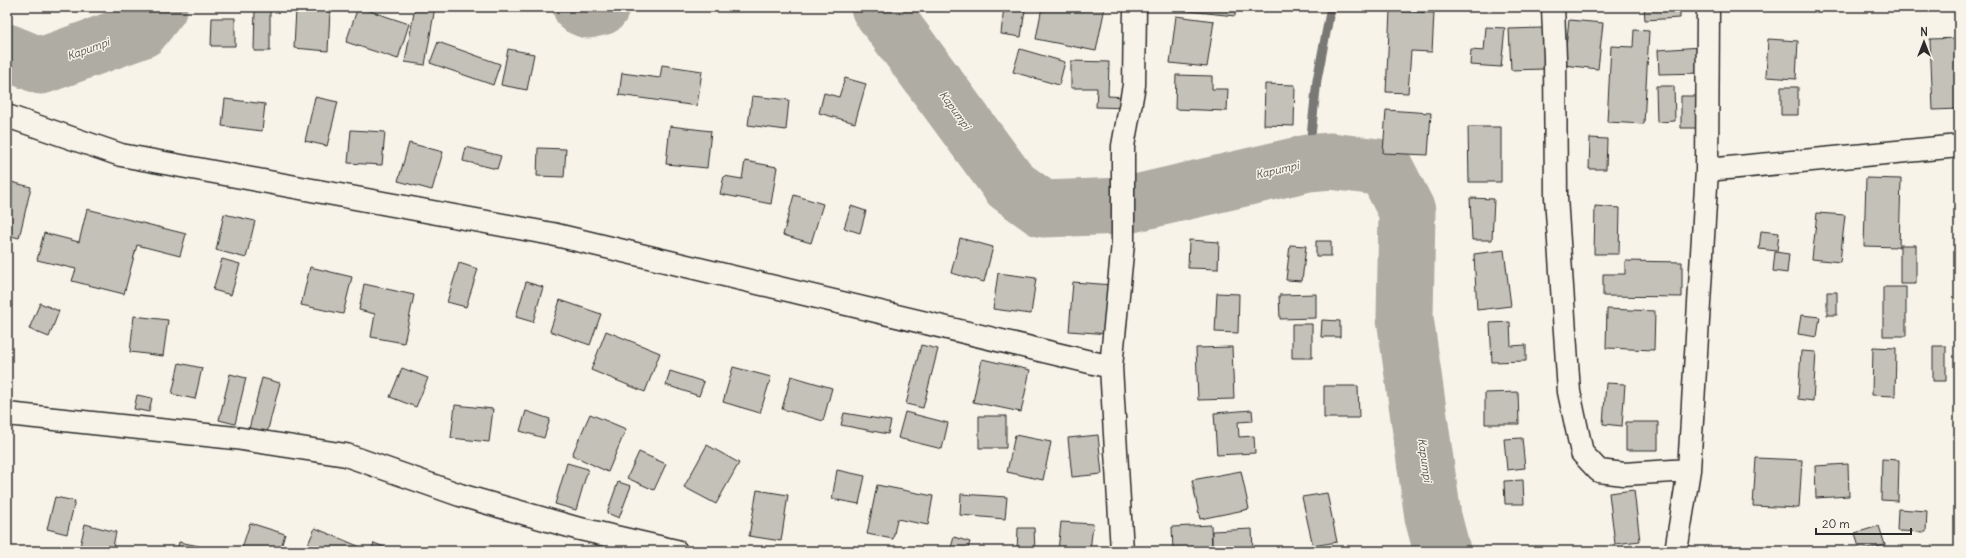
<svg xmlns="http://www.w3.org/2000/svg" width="1966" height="558" font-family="Delius,sans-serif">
  <rect width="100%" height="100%" fill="#f7f3e8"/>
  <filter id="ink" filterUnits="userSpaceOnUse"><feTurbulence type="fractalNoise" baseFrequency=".025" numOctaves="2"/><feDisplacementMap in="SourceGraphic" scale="8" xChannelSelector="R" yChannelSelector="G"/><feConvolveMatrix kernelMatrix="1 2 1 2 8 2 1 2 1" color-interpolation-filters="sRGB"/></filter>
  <g filter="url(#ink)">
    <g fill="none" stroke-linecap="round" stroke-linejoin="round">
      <path stroke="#7a7874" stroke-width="9" d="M1308,163L1317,80L1331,7"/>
      <path stroke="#afaca4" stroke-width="57" d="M581,7L588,10L601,7
        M879,7L1010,185L1043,209L1123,206L1308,163L1331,161L1385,168L1407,211L1405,318L1433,517L1442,551
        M7,52L41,66L141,30L159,7"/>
    </g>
    <path fill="#c4c1b9" stroke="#2b2b2b" d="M255,7H270V51H254Z
      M358,7L409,24L398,59L346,42Z
      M415,7H435L425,65L405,62Z
      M1004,7L1025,10L1021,37L1001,34Z
      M1042,7H1105L1096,51L1036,39Z
      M1180,7H1236L1235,16L1179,10Z
      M1644,7H1680V18L1645,20Z
      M296,9L330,11L328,51L294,48Z
      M1390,11L1434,13L1432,52L1411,51L1408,93L1386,92Z
      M1176,16L1214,21L1207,67L1170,63Z
      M212,18H235V46H211Z
      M1569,20L1603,23L1598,69L1564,65Z
      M1486,27L1505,28L1501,67L1470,65L1471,50L1484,51Z
      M1543,28L1544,69L1511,70L1509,29Z
      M1634,30L1649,31L1644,124L1607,122L1611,46L1633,47Z
      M1959,38V109L1933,110L1930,39Z
      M1768,39L1798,41L1796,79L1766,77Z
      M438,42L500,64L493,85L430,63Z
      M1701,47L1702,73L1659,74L1658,50Z
      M508,49L534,54L527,90L501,85Z
      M1020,49L1065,62L1059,85L1013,72Z
      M1071,61L1109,62L1108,96L1128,97V108L1096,107L1097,88H1071Z
      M662,65L702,71L697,106L619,95L622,73L660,78Z
      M1176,75L1212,76V89H1228L1227,111L1175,109Z
      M845,78L866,84L855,123L819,113L824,93L839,97Z
      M1265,84L1295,85L1294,126L1264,125Z
      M1656,86H1674L1675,121L1657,122Z
      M1781,87H1798V115H1781Z
      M752,96L789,100L786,130L748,125Z
      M1681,96H1700V128H1681Z
      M315,97L338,102L327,146L305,141Z
      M225,99L265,104L262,131L222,126Z
      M1386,110L1431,113L1428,155L1383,153Z
      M670,126L711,131L707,168L666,164Z
      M1468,127H1501V182H1469Z
      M351,130L385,132L382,165L348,163Z
      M1590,138L1607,139L1606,169H1589Z
      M409,143L443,152L432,190L398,181Z
      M466,147L501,156L497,169L463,161Z
      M538,148L566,149L564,177L537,176Z
      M745,161L777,167L771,204L720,194L724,176L742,179Z
      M1866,178L1901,179L1899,247L1864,246Z
      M7,181L31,187L19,238L7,235Z
      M794,195L823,204L811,243L783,235Z
      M1470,198L1494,199L1492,240H1472Z
      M851,206L866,211L860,233L844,228Z
      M1595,206L1620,208L1619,254H1594Z
      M87,209L186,234L180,256L137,245L124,294L72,281L76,269L37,260L44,233L79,242Z
      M1817,213L1845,215L1840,262L1812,259Z
      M224,214L255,221L246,258L216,250Z
      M1761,231L1779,233L1777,251L1759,249Z
      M960,238L993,247L984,282L951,273Z
      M1189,240L1219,242L1218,269L1188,268Z
      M1316,241H1331V256H1316Z
      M1290,245L1306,246L1302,281L1286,280Z
      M1900,245H1916V284H1900Z
      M1504,250L1511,306L1477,310L1474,254Z
      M1775,252L1789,254L1787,273L1773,271Z
      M222,259L240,264L231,295L213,290Z
      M1625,261L1682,262V297L1603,296V274H1625Z
      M459,263L478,269L466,307L447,302Z
      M310,267L352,277L343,314L301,305Z
      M998,273L1036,278L1031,314L993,309Z
      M526,282L543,287L533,322L516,317Z
      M1073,282L1113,285L1109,334L1069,331Z
      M364,284L414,295L404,343L371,337L375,314L359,310Z
      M1883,287H1906V336H1883Z
      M1827,292H1837V315H1827Z
      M1217,293L1239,294L1238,333L1215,332Z
      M1316,294V318L1280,319L1279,295Z
      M560,300L601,314L590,345L550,331Z
      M40,303L59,311L49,337L29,329Z
      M1607,309L1655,311L1654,350L1606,348Z
      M1801,315L1820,317L1817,337L1798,334Z
      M134,316L168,320L163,356L130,352Z
      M1322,320L1340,321V337H1321Z
      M1510,322L1511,346L1526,345V361L1492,362L1490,323Z
      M1292,324H1312V358H1292Z
      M606,331L660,353L645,392L591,370Z
      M921,345L938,349L923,408L906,404Z
      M1933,346H1946V381H1933Z
      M1232,347L1234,399L1198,400L1196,348Z
      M1873,347L1896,348L1895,396L1872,395Z
      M1801,351L1816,352L1813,401L1798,399Z
      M982,359L1030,370L1021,412L973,402Z
      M179,363L202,368L195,399L172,394Z
      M733,367L771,377L760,413L723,402Z
      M402,368L428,378L416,407L390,397Z
      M670,371L704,382L699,396L666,385Z
      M230,374L246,378L235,424L219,420Z
      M791,376L832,388L823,421L782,409Z
      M262,378L280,383L267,433L249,429Z
      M1606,383L1625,384L1622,426L1603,424Z
      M1324,386H1358L1359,418H1324Z
      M1518,392L1519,424H1485V393Z
      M137,395L152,398L149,412L134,409Z
      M455,405L493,409L489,442L451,438Z
      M1252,410L1253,421L1238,422L1239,437L1254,436L1255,453L1217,455L1214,413Z
      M526,411L550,419L544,438L520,431Z
      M905,412L948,423L942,449L898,438Z
      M844,413L891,421L888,434L841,425Z
      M590,414L626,429L608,472L572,455Z
      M979,416H1006V448H979Z
      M1626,422H1658V450H1626Z
      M1015,435L1051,442L1043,480L1007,472Z
      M1098,435L1102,474L1072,477L1068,438Z
      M1522,438L1525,468L1507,470L1504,439Z
      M707,445L739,463L716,504L684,487Z
      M639,452L666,464L654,490L627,478Z
      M1756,458L1802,460L1799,508L1753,506Z
      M1882,459L1899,460L1898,501L1881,500Z
      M567,463L588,469L576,510L555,504Z
      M1848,464L1849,496L1816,498L1815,466Z
      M837,470L865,476L859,504L832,499Z
      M1241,471L1249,509L1200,519L1192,480Z
      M1523,480L1524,504H1505L1504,481Z
      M618,482L631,486L619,518L607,513Z
      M877,485L933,496L928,525L897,519L893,539L867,534Z
      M757,490L788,495L781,541L749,536Z
      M1634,490L1640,541L1615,544L1609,493Z
      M1327,493L1337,542L1313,546L1302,497Z
      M961,494L1007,497L1005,519L960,515Z
      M55,497L75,501L67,534L47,529Z
      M1898,509L1927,511L1926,532L1897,531Z
      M1061,522L1093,524L1090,551H1058Z
      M250,523L285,534L280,551H241Z
      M85,524L116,532L112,551H79Z
      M1211,525L1212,551H1173L1172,527Z
      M1879,526L1885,545L1860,551L1855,533Z
      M315,528L358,546L355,551H305Z
      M1018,528H1034L1035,551H1017Z
      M1252,529L1253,551H1212V531Z
      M954,537L970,542L967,551H950Z
      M179,542L199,546L197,551H177Z
      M374,543L394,551H371Z"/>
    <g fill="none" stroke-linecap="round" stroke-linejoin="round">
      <g stroke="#2b2b2b" stroke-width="25">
        <path id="minor" d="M1553,7L1555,58L1556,197L1569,392L1582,453L1599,471L1624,474L1689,470
          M7,116L121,155L552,234L1111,367
          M1707,170L1959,146
          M7,414L235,438L346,455L460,495L576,528L676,551
          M1122,551L1111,367L1123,243V146L1134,85L1135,7
          M1676,551L1689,470L1707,170L1708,7"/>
      </g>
      <use href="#minor" stroke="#f7f3e8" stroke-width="22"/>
    </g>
  </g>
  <g text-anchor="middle" stroke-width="3" stroke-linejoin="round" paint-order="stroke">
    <g font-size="11" font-style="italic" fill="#53524f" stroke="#f7f3e8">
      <text transform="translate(88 49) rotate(-20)" y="4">Kapumpi</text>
      <text transform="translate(955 110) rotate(54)" y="4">Kapumpi</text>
      <text transform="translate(1277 170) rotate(-13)" y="4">Kapumpi</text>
      <text transform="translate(1425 460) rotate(82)" y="4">Kapumpi</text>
    </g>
  </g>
  <rect width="1966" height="558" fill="none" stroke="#f7f3e8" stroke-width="24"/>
  <rect x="12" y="12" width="1942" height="534" fill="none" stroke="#2b2b2b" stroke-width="1.5" filter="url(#ink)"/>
  <g transform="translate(1924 42)" stroke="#f7f3e8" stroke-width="3" paint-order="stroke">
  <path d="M0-3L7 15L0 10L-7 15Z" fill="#2b2b2b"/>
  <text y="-6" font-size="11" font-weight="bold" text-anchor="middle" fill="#2b2b2b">N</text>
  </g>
  <path d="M1816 528v6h95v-6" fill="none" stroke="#2b2b2b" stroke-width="2"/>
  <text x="1822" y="528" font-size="12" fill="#2b2b2b" stroke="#f7f3e8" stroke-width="3" paint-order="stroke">20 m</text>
</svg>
